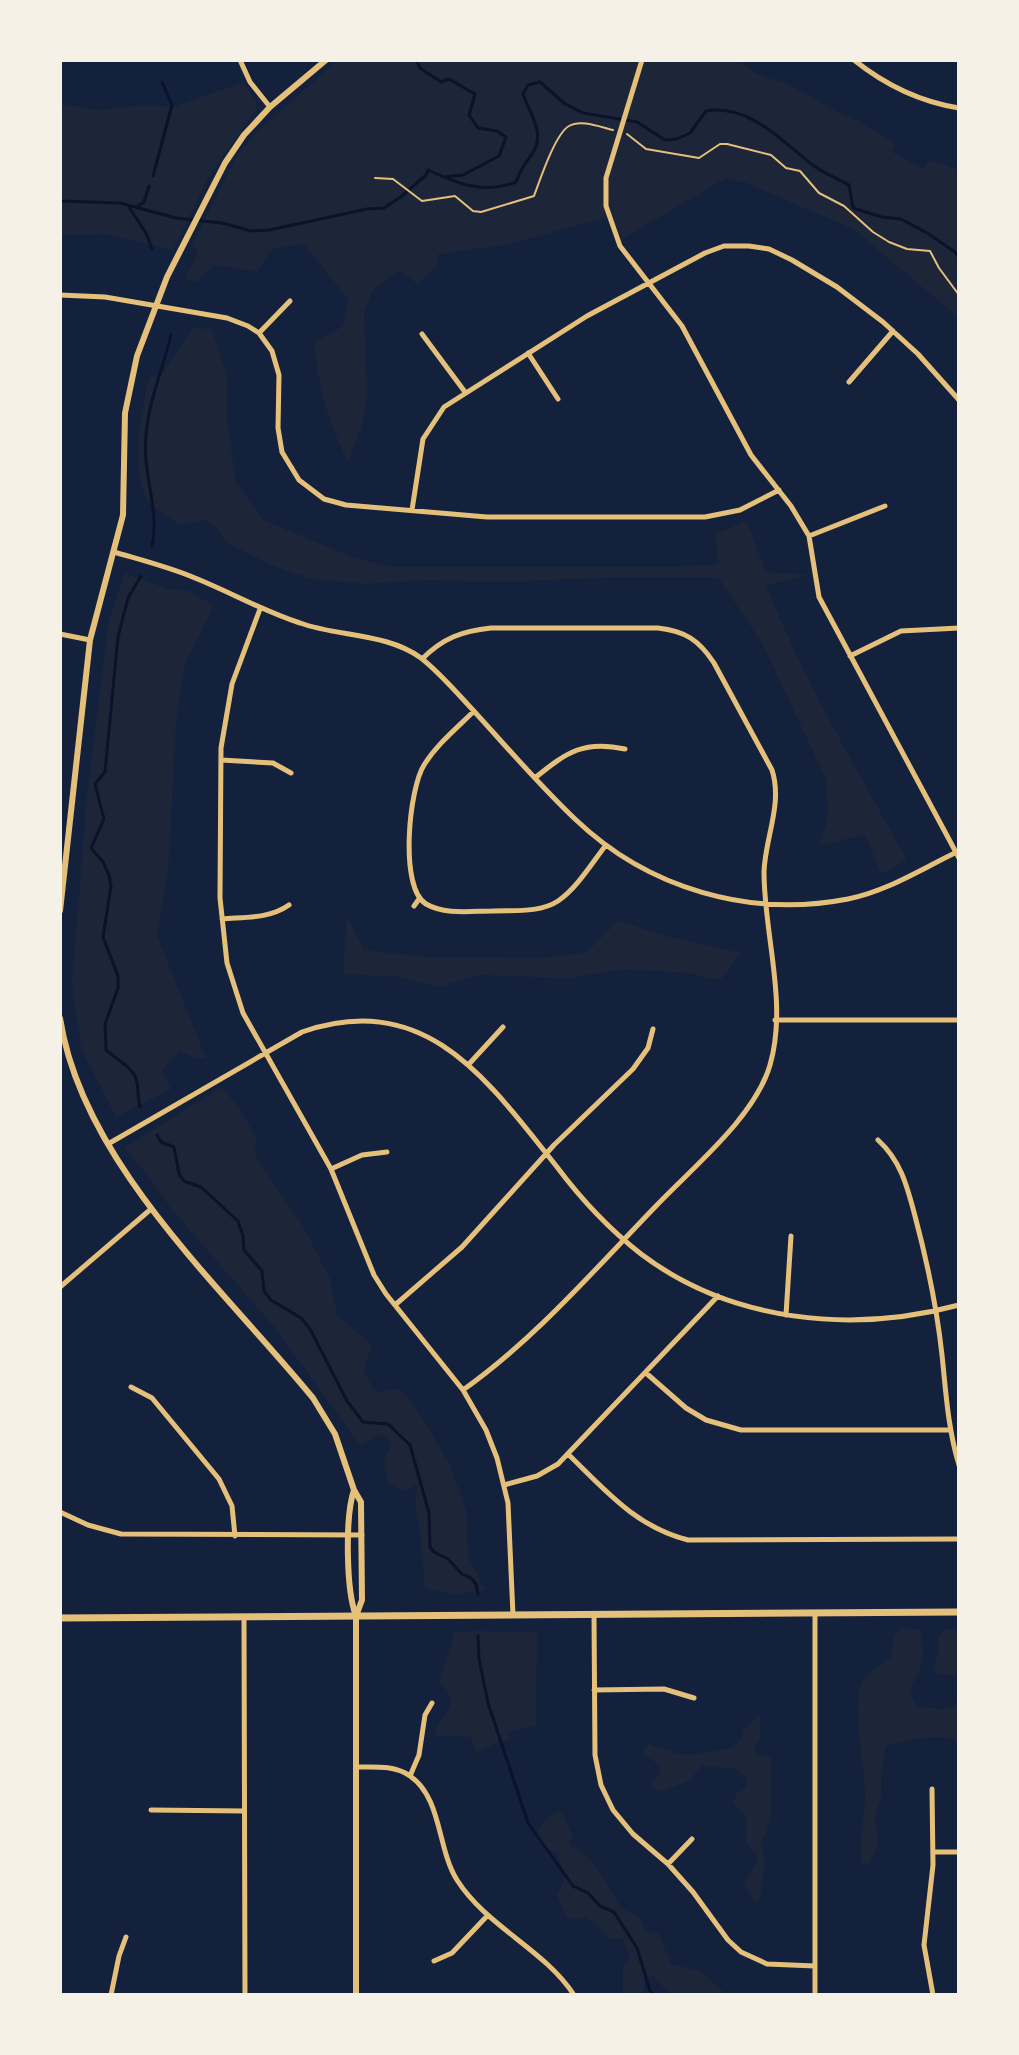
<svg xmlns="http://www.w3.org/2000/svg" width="1019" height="2055" font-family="Figtree,sans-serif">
  <rect width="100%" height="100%" fill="#14213d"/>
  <path fill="#1d2539" d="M338,60H730L752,69L753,73L790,85L845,116H850L895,144L892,152L924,169L930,160L959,170V318L853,229L744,182L726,178L622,239L612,216L504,245L438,254L437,265L418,284L398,271L373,289L364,313L367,394L361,428L348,462C327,419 320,393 314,344L343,326L349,300L303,243L272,249L257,272L214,265L197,282L185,279L199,250L191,247L236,157L261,128Z
    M243,82L256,101V109L209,177L173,250L106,234L60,235V105L101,110L141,105L174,107Z
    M194,327L212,330L227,375V422L236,482L263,520L350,556L389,567H677L719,564L715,534L746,521L766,572L809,575L766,585C804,681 857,770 907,860L881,874L865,834L819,846L828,817L826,779L762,643L718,577H614L502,582L426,580L364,584L312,579L271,565L227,543L214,525L204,520L180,525C170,518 151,507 146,497C131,468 141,407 150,377L161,376Z
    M125,573L168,589L190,591L214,606L184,666L176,722L168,873L157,936L206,1058H196L180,1051L162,1070L171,1089L116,1117L81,1048L72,984L87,797L109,619Z
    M347,916L364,950L426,957L540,958L586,953L618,921L669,937L741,953L720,980L688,973L625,969L567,978L478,975L438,987L401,977L343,974Z
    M222,1087L238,1107L256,1137L255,1155L304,1228L330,1279L337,1315L372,1345L363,1372L377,1393L399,1388L412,1402L450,1464L466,1511L468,1557L485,1590L454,1594L425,1588L420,1529L415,1505L418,1485L403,1491L388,1483L384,1457L392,1445L382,1434L360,1445L275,1328L170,1207L147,1174L124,1148Z
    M905,1628L920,1630C922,1643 924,1656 920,1669C918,1678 912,1680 910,1693L917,1707L944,1709L956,1706L959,1689V1743C940,1730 907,1742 886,1746L881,1774V1799L875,1817L878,1843L870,1862L866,1864L861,1862C859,1839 865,1817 865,1794C865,1766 853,1712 860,1688C865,1672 879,1666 891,1659L894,1634Z
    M945,1629H959V1689L957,1676L937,1674L934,1668L938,1654V1637Z
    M472,1631L537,1632L536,1726L508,1731L511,1739L498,1742L478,1752L475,1750L471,1737L434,1735C437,1722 448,1716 451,1702L446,1689L439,1684L455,1632Z
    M759,1717L761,1719L759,1740L754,1745L757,1754L770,1757L772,1761C767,1787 777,1819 761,1842L765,1860L760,1899L755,1903L744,1884L759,1858L746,1843V1817L733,1803L737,1792L746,1789L747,1778L737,1769L701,1766L690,1780L660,1792L651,1785L660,1774L659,1765L646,1756L643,1751L648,1744L679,1754L693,1755L731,1748L743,1737V1731C746,1726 754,1720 759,1717Z
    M557,1811L562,1813L573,1837L569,1841L570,1846L582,1851L600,1872L621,1908L640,1917L646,1931L659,1934L671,1964L700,1971L727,1995H671L652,1975L644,1980V1995H623V1965L631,1957L622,1938L610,1939L592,1921L585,1918H567L557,1895L565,1878L557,1853C529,1843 536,1824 557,1811Z"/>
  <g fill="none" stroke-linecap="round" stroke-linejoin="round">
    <path stroke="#0b132b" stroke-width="3" d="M416,60L420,68L441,82L449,79L475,94L469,115L478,128L497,131L506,137L499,156L463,175L444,177
      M153,176L172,105L162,82
      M60,201L120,203L176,218L222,223L251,231L269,230L367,209L384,208L402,196L426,175L428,170C456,183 484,195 516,182C521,169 524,165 532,154C546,134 530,114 523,94L528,85L540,82L565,104L583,113L637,122L665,140L677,139L690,133L706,111C748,104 780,139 810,163C821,172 836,178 849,185L853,208L882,217L901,219L927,233L955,252L959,258
      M138,206L144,202L149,186
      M129,207L146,233L152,249
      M152,546C160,509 142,474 146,436C148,402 163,369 171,335
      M140,1107C137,1097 139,1088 136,1079C133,1068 114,1057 106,1050L105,1024L118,988V976L103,937L111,886L109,875L103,862L91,848L104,819L95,784L105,772L118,637L128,598L141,576
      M157,1135L161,1142L174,1147L179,1174L184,1181L201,1187L238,1221L243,1236L244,1250L262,1271L264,1291L271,1300L301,1318L310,1329L347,1401L363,1422L388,1424L410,1445L429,1513L430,1547L434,1552L448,1559L462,1574L471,1578L476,1584L478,1594
      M478,1636L479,1659L488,1703L528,1823L573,1886L588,1893L600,1906L614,1912L637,1948L650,1991L654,1995"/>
    <path stroke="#e5c07b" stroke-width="2" d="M627,134L646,149L699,158L720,144H727L771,155L786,168L800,171L819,193L844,206L873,232L889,242L907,249L930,251L939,268L959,295
      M375,178L393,179L422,201L455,196L473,211L481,212L534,196C540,180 555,134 569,126C581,119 600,127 613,130"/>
    <path stroke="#e5c07b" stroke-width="5" d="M240,60L250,82L270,107
      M642,60L606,178V206L620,246L682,326L751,455L791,506L809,536L819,597L959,858
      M854,60C884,84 921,102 959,108
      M60,295L105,297L227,318L248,326L259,333L272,351L279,375L278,428L282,452L299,480L324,499L346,505L487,517H705L740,510L779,490
      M259,333L290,301
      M422,334L465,392
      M528,353L558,399
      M849,382L893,331
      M412,510L423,439L444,407L587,316L705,253L724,246H749L769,249L792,260L837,287L883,322L918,354L959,400
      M809,536L885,506
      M114,552C141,560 169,567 195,578C230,592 263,611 300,623C339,637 387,633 421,658C440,673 456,692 472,709C506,746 539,785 575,819C648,889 750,918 848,899C888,891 923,868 959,851
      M260,609L232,684L221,748L220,898L227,963L243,1013L331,1169L374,1275L386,1294L463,1390L486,1430L497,1458L508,1503L513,1615
      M60,634L90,640
      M850,656L901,631L959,628
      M422,659C443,638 462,631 491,628H658C685,631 699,640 714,663L772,770C783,804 765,838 764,872C764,935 788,1003 770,1065C755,1117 693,1167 656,1206C595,1269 535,1339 463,1390
      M474,711C457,728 437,744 424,765C409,789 399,888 426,904C445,915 471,911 492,911C513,910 540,913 558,901C577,888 592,863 606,845
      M221,760L273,763L291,773
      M536,777C567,752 584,740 625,749
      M414,906L419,899
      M222,919C245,917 269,919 289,905
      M775,1020H959
      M469,1064L503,1027
      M878,1140C901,1161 907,1186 915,1216C927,1261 937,1309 942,1355C946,1393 948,1429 959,1465
      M108,1144L302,1032C427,989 488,1081 557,1167C581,1199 609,1229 641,1254C731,1322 852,1334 959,1305
      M331,1169L362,1155L387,1152
      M60,1287L151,1209
      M395,1305L462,1247L554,1145L633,1069L648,1048L653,1029
      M786,1315L791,1236
      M646,1373L686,1408L706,1420L741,1430H950
      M131,1387L152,1398L219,1479L232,1506L235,1536
      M568,1454C605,1490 636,1527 688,1540L959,1539
      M504,1485L537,1476L558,1464L718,1296
      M60,1512L88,1525L121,1534L362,1535
      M815,1614V1995
      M594,1615L595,1755L601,1785L613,1810L633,1834L668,1864L693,1892L728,1940L741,1952L767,1964L815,1966
      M244,1617L245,1995
      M594,1690L664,1689L694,1698
      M356,1767C374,1767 395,1765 410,1776C442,1798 437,1848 457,1880C487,1927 544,1949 574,1995
      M410,1776L419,1755L425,1715L432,1703
      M932,1789L933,1865L924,1945L933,1995
      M151,1810L244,1811
      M933,1852H959
      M668,1864L692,1839
      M434,1961L452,1953L488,1915
      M111,1995L119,1956L126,1937"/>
    <path stroke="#e5c07b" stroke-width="6" d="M60,911L90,640L123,515L125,413L137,356L167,277L225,163L244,135L270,107L326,60
      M60,1018C82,1163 223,1288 313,1398L335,1434L354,1490L361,1502L362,1600L356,1616
      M354,1490C345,1516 346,1590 356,1616V1995"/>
    <path stroke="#e5c07b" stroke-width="7" d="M60,1618L959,1612"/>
  </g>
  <rect width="1019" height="2055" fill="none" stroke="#f6f1e7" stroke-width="124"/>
</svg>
